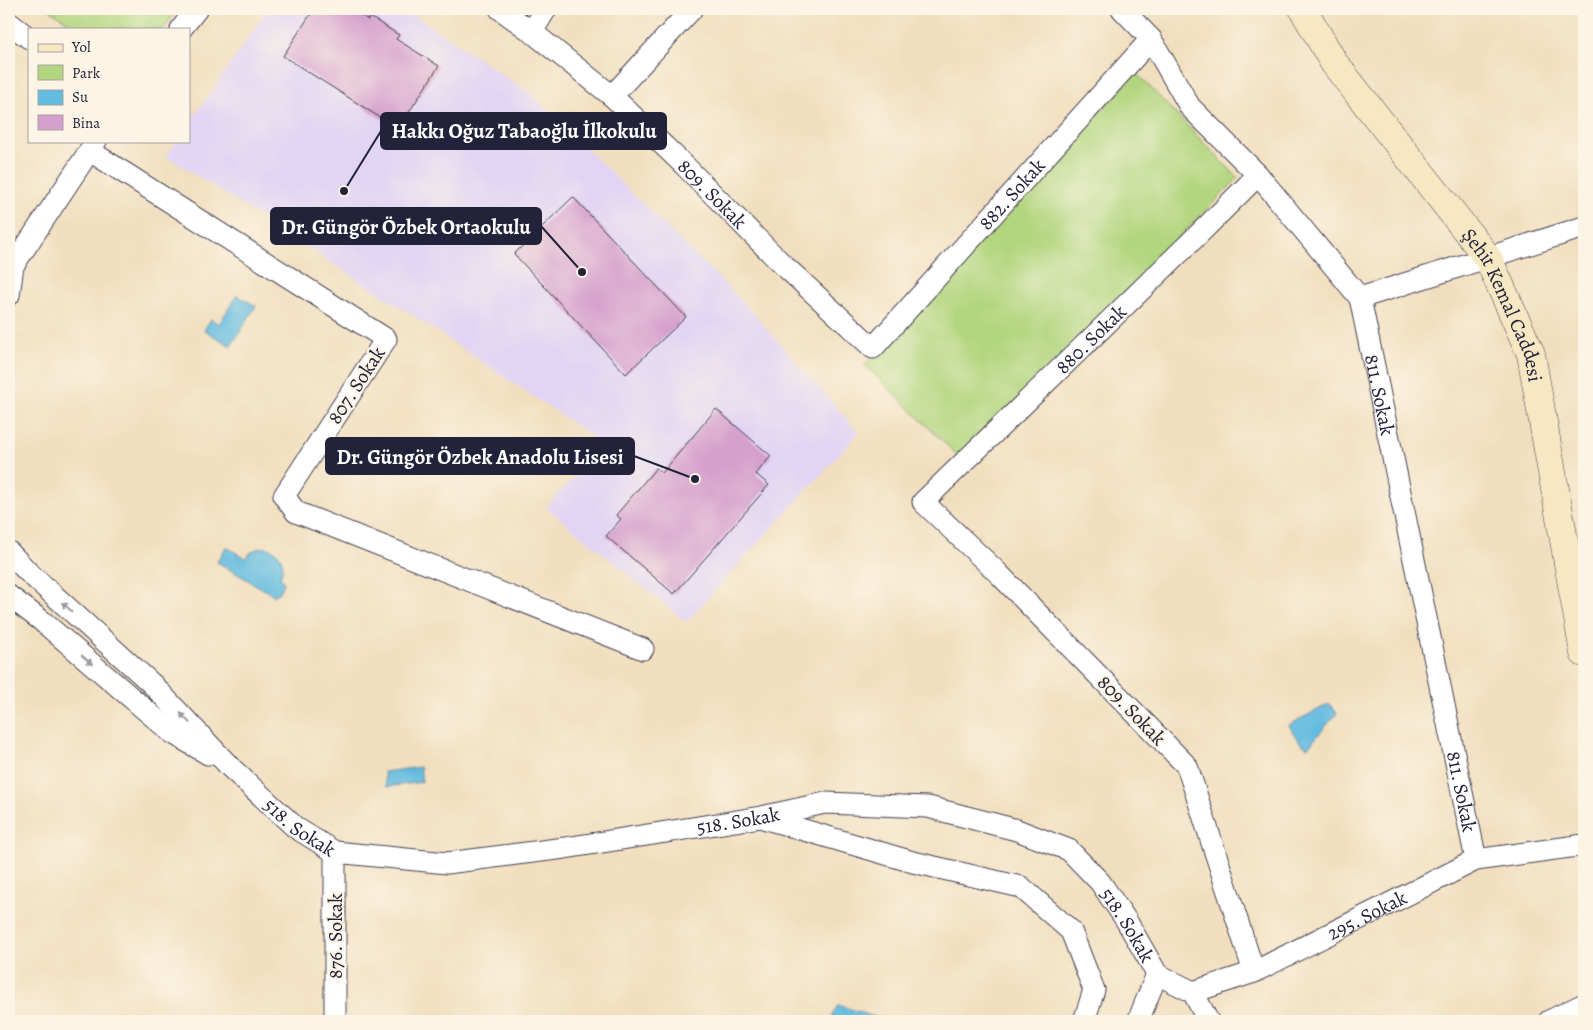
<svg xmlns="http://www.w3.org/2000/svg" width="1593" height="1030" font-family="Alegreya,serif">
  <style>
    .built { fill: #e1d4f4 }
    .green { fill: #b2d67f; stroke: #6a7c5d }
    .water { fill: #63bce0; stroke: #426f8e }
    .building { fill: #d5a0ce }
    .lines { fill: none; stroke-linecap: round; stroke-linejoin: round }
    .minor-casing { stroke: #413e4f; stroke-width: 23 }
    .secondary-casing { stroke: #413e4f; stroke-width: 29 }
    .minor { stroke: #fff; stroke-width: 21 }
    .secondary { stroke: #f7e8c3; stroke-width: 28 }
    .oneway { fill: #9c9ca7 }
    .labels { text-anchor: middle; stroke-width: 4.5; stroke-linejoin: round; paint-order: stroke }
    .street-label { font-size: 20px; fill: #22223b; stroke: #fcf5e5 }
    .leader { fill: none; stroke: #22223b; stroke-width: 2 }
    .callout-dot { fill: #22223b; stroke: #fcf5e5; stroke-width: 2 }
    .callout { fill: #22223b; stroke: #22223b; stroke-width: 2 }
    .callout-label { font-size: 21px; text-anchor: middle; font-weight: bold; fill: #fff }
  </style>
  <rect width="100%" height="100%" fill="#fcf5e5"/>
  <filter id="ink" filterUnits="userSpaceOnUse"><feTurbulence type="fractalNoise" baseFrequency=".02" numOctaves="2"/><feDisplacementMap in="SourceGraphic" scale="10" xChannelSelector="R" yChannelSelector="G"/><feConvolveMatrix kernelMatrix="1 2 1 2 8 2 1 2 1" color-interpolation-filters="sRGB"/></filter>
  <filter id="wash" filterUnits="userSpaceOnUse"><feTurbulence type="fractalNoise" baseFrequency=".0096" numOctaves="4" result="noise"/><feDisplacementMap in="SourceGraphic" scale="20" xChannelSelector="R" yChannelSelector="G"/><feGaussianBlur stdDeviation="1.12" result="paint"/><feColorMatrix in="noise" values="0 0 0 0 0 0 0 0 0 0 0 0 0 0 0 0 0 1.4 0 .05"/><feComposite in="paint" operator="in"/></filter>
  <g filter="url(#wash)">
    <rect width="100%" height="100%" fill="#f1debe"/>
    <path class="built" d="M 268,9 L 405,9 L 531,94 L 742,301 L 859,433 L 686,622 L 546,507 L 605,445 L 420,320 L 166,156 L 177,141 L 189,141 L 189,124 Z"/>
    <path class="green" d="M 49,9 L 177,9 L 164,29 L 78,29 Z
      M 1136,73 L 1238,178 L 960,458 L 865,365 Z"/>
    <path class="water" d="M 237,295 L 256,306 L 231,346 L 204,330 L 211,319 L 219,324 Z
      M 226,547 L 246,558 C 261,536 292,552 280,577 L 284,583 L 279,593 L 277,593 L 275,596 L 217,562 Z
      M 1329,704 L 1337,713 L 1308,747 C 1298,743 1294,734 1289,725 Z
      M 420,767 L 422,782 L 386,787 L 384,772 Z
      M 838,1005 L 887,1021 L 834,1021 L 832,1016 Z"/>
    <g id="blocks">
      <path class="building" d="M 314,9 L 350,9 L 368,20 L 370,17 L 399,35 L 396,39 L 439,66 L 398,129 L 283,56 Z
        M 573,197 L 686,317 L 626,374 L 514,254 Z
        M 716,409 L 771,456 L 756,474 L 769,485 L 674,594 L 606,536 L 621,519 L 616,515 L 656,468 L 662,473 Z"/>
    </g>
  </g>
  <g filter="url(#ink)">
    <use href="#blocks" fill-opacity="0" stroke="#413e4f" stroke-width="1"/>
    <g class="lines">
      <g class="minor-casing">
        <g id="minor">
          <path id="s1" d="M 500,9 L 532,32 L 612,96 L 685,166 L 779,261 L 873,348 L 1151,39"/>
          <path id="s2" d="M 1122,9 L 1151,39 L 1190,107 L 1258,175 L 1360,298 L 1476,860"/>
          <path d="M 9,23 L 29,38"/>
          <path d="M 181,29 L 197,9"/>
          <path d="M 532,32 L 546,9"/>
          <path d="M 612,96 L 692,9"/>
          <path d="M 90,151 L 386,339 L 284,496 L 296,512 L 643,649"/>
          <path d="M 9,272 L 96,141"/>
          <path d="M 9,295 L 13,266"/>
          <path d="M 1360,298 L 1584,227"/>
          <path id="s3" d="M 9,552 L 27,571 L 152,684 L 230,767 L 296,828 L 335,852 L 447,863 L 565,848 L 761,817 L 825,803 L 928,807 L 1017,830 L 1069,850 L 1100,882 L 1126,920 L 1157,974"/>
          <path d="M 9,596 L 42,621 L 171,732 L 208,754"/>
          <path d="M 763,818 L 913,862 L 1021,887 L 1071,931 L 1094,990 L 1084,1021"/>
          <path id="s4" d="M 1254,972 L 1187,766 L 998,573 L 923,502 L 1206,227 L 1258,175"/>
          <path id="s5" d="M 1157,974 L 1193,992 L 1254,972 L 1476,860 L 1584,845"/>
          <path d="M 1193,992 L 1208,1021"/>
          <path d="M 335,1021 L 335,852"/>
          <path d="M 1138,1021 L 1157,974"/>
          <path d="M 1549,1021 L 1584,1004"/>
        </g>
      </g>
      <g class="secondary-casing">
        <g id="secondary">
          <path id="s6" d="M 1303,9 L 1334,63 L 1488,258 L 1531,354 L 1584,653"/>
        </g>
      </g>
      <use href="#minor" class="minor"/>
      <use href="#secondary" class="secondary"/>
    </g>
    <defs><path id="oneway-solid" d="M-6-.8H1V-3.2L6.5 0L1 3.2V.8H-6Z" transform="scale(1.25)"/></defs>
    <g class="oneway">
      <use href="#oneway-solid" transform="translate(67 607) rotate(-138)"/>
      <use href="#oneway-solid" transform="translate(87 660) rotate(41)"/>
      <use href="#oneway-solid" transform="translate(185 718) rotate(-133)"/>
    </g>
  </g>
  <g class="labels">
    <g class="street-label">
      <text dy="7" stroke="none"><textPath href="#s1" startOffset="712">882. Sokak</textPath></text>
      <text dy="7" stroke="none"><textPath href="#s1" startOffset="282">809. Sokak</textPath></text>
      <text dy="7" stroke="none"><textPath href="#s6" startOffset="360">Şehit Kemal Caddesi</textPath></text>
      <text dy="7" stroke="none"><textPath href="#s4" startOffset="824">880. Sokak</textPath></text>
      <text transform="translate(356 385) rotate(-57)" y="7">807. Sokak</text>
      <text dy="7" stroke="none"><textPath href="#s2" startOffset="475">811. Sokak</textPath></text>
      <text transform="translate(1132 710) rotate(46)" y="7">809. Sokak</text>
      <text dy="7" stroke="none"><textPath href="#s2" startOffset="880">811. Sokak</textPath></text>
      <text dy="7" stroke="none"><textPath href="#s3" startOffset="851">518. Sokak</textPath></text>
      <text dy="7" stroke="none"><textPath href="#s3" startOffset="401">518. Sokak</textPath></text>
      <text dy="7" stroke="none"><textPath href="#s5" startOffset="231">295. Sokak</textPath></text>
      <text dy="7" stroke="none"><textPath href="#s3" startOffset="1286">518. Sokak</textPath></text>
      <text transform="translate(335 936) rotate(-90)" y="7">876. Sokak</text>
    </g>
  </g>
  <path class="leader" d="M344 191L381 131M582 272L541 226M695 479L634 456"/>
  <g class="callout-dot">
    <circle cx="344" cy="191" r="5"/>
    <circle cx="582" cy="272" r="5"/>
    <circle cx="695" cy="479" r="5"/>
  </g>
  <g class="callout">
    <rect x="381" y="113" width="285" height="36" rx="5"/>
    <rect x="271" y="208" width="270" height="36" rx="5"/>
    <rect x="326" y="438" width="308" height="36" rx="5"/>
  </g>
  <g class="callout-label">
    <text x="524" y="138">Hakkı Oğuz Tabaoğlu İlkokulu</text>
    <text x="406" y="234">Dr. Güngör Özbek Ortaokulu</text>
    <text x="480" y="464">Dr. Güngör Özbek Anadolu Lisesi</text>
  </g>
  <rect width="1593" height="1030" fill="none" stroke="#fcf5e5" stroke-width="30"/>
  <rect x="28" y="28" width="162" height="115" fill="#fcf5e5" stroke="#a5a1a1"/>
  <rect x="38" y="44" width="25" height="8" fill="#f7e8c3" stroke="#a5a1a1"/>
  <text x="72" y="52" font-size="15" fill="#22223b">Yol</text>
  <rect x="38" y="65" width="25" height="15" fill="#b2d67f" stroke="#a5a1a1"/>
  <text x="72" y="78" font-size="15" fill="#22223b">Park</text>
  <rect x="38" y="90" width="25" height="15" fill="#63bce0" stroke="#a5a1a1"/>
  <text x="72" y="102" font-size="15" fill="#22223b">Su</text>
  <rect x="38" y="115" width="25" height="15" fill="#d5a0ce" stroke="#a5a1a1"/>
  <text x="72" y="128" font-size="15" fill="#22223b">Bina</text>
</svg>
